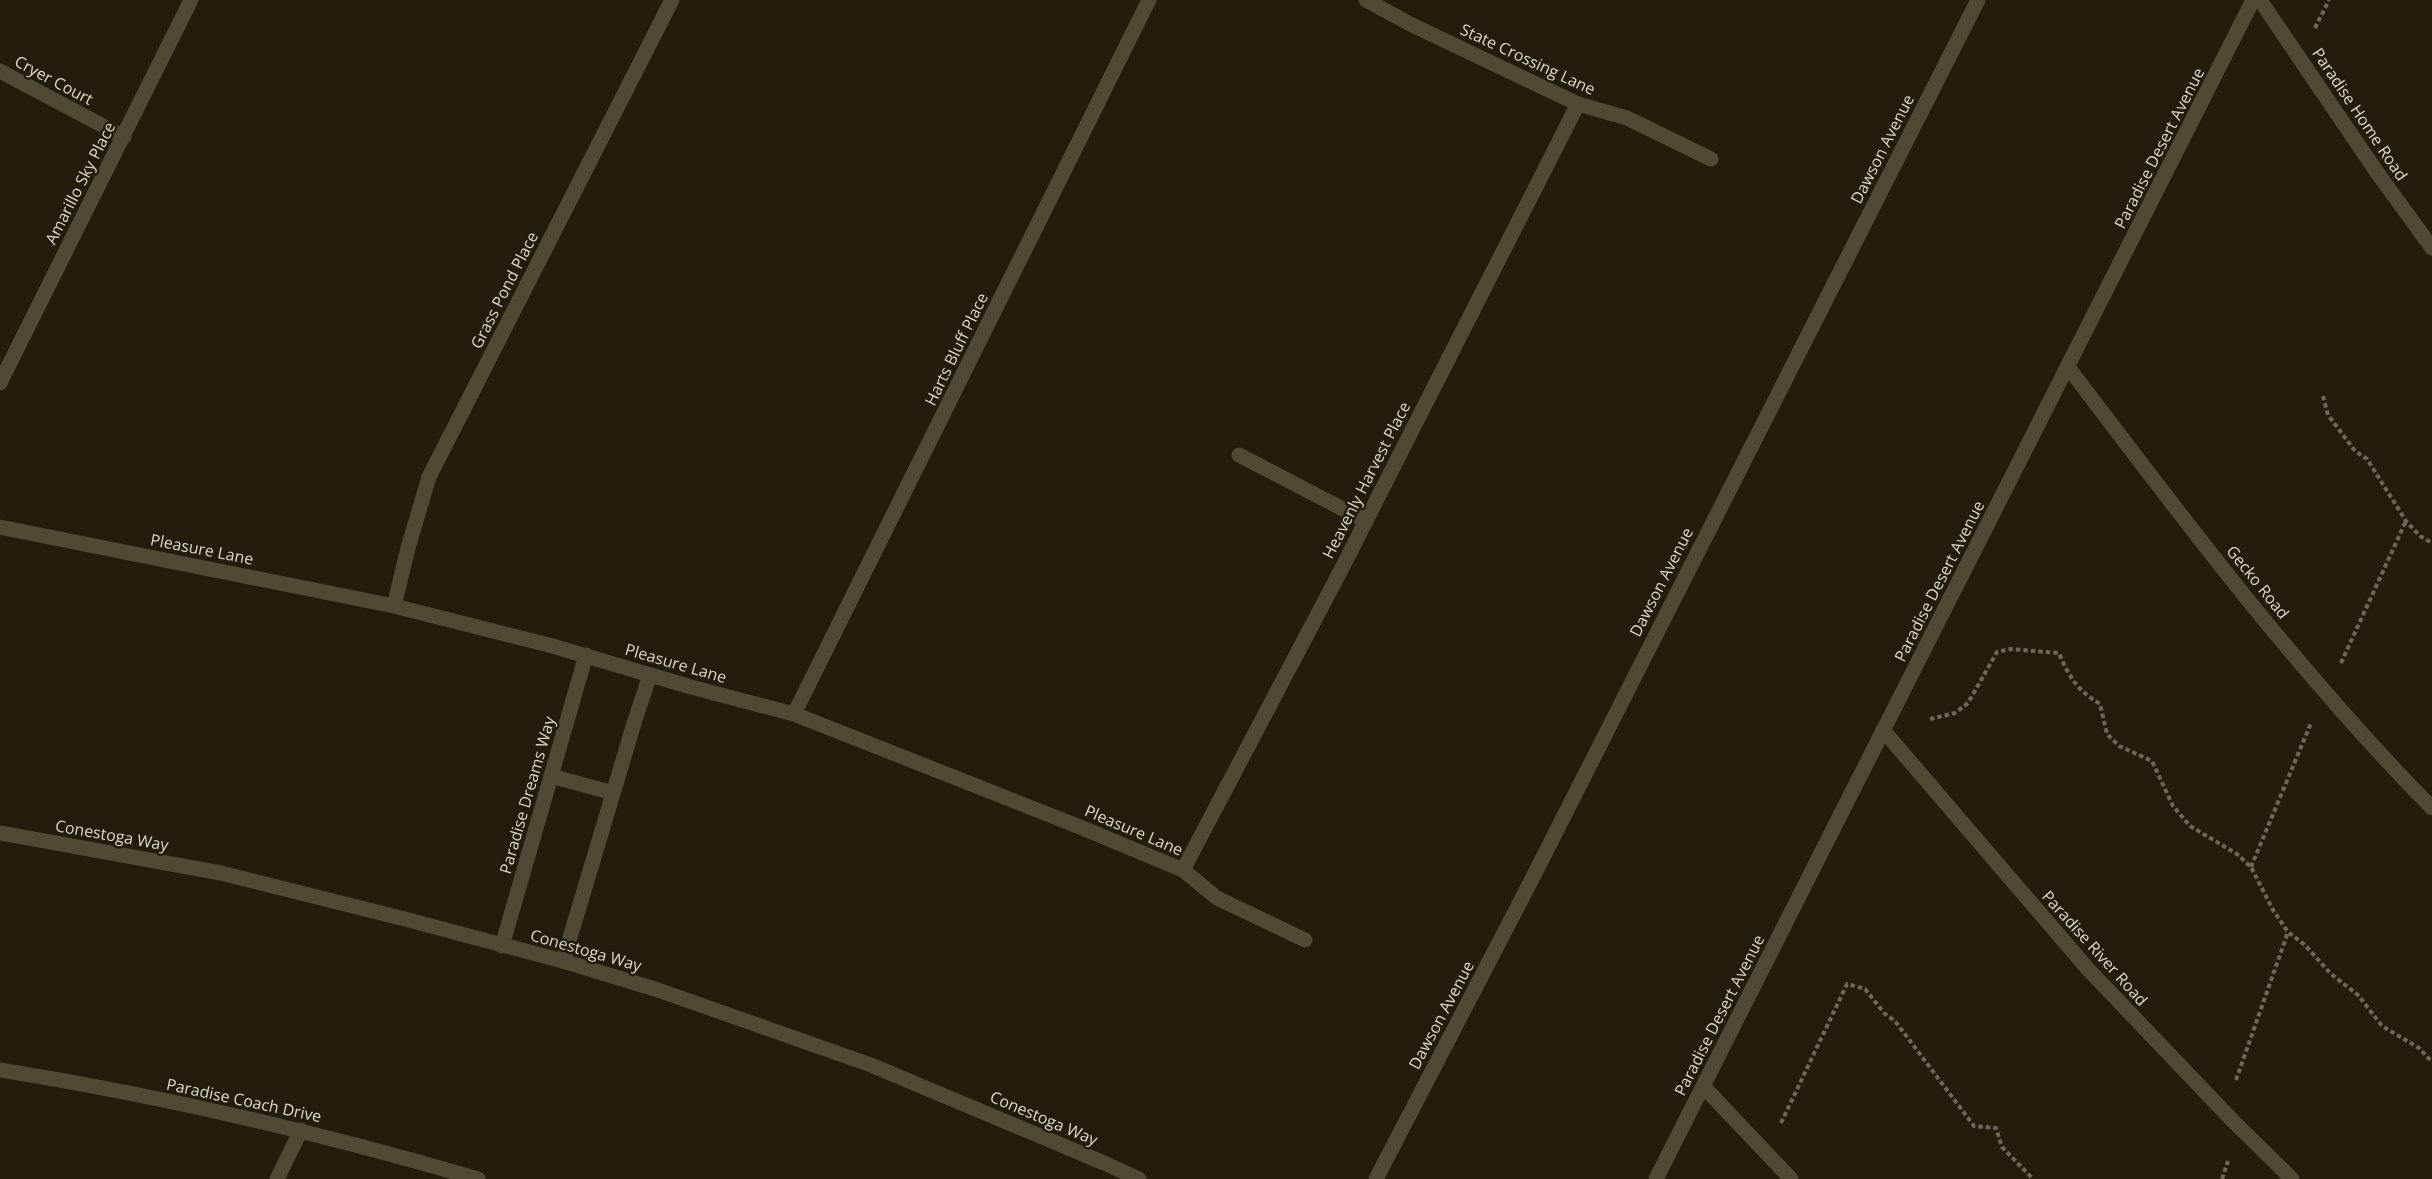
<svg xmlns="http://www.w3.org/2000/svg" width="2432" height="1179" font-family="'Open Sans',sans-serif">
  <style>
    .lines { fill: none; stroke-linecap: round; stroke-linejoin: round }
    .path { stroke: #6d695a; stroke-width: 4; stroke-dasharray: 4.5 3; stroke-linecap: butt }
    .service { stroke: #4f4936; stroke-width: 15 }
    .minor { stroke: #4f4936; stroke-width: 15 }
    .tertiary { stroke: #4f4936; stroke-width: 15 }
    .labels { text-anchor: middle; stroke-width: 5; stroke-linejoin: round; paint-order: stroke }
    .street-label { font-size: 16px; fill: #dbd8cd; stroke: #231e0c }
  </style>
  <rect width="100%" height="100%" fill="#231e0c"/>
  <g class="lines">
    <path class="path" d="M 2315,28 L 2329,0
      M 2323,396 L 2328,415 L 2355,451 L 2367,459 L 2406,521 L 2420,536 L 2432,543
      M 2341,663 L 2406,521
      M 1930,719 L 1955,713 L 1968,703 L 1997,652 L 2010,649 L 2059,653 C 2069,677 2077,690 2100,704 L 2107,734 L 2119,746 L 2152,761 L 2173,806 L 2190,826 L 2237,854 L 2251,867 L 2273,910 L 2288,932 L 2305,945 L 2331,974 L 2358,995 L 2382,1026 L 2419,1048 L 2432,1062
      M 2251,867 L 2311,723
      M 2236,1080 L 2288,932
      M 1781,1123 L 1847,984 L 1865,989 L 1884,1013 L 1895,1021 L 1974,1126 L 1996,1128 L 2002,1147 L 2033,1179
      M 2222,1179 L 2228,1161"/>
    <path class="service" d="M 1239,455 L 1366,521
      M 551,776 L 613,793"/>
    <path class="minor" d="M 1366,0 L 1410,24 L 1578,104 L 1627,118 L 1711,159
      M 2260,0 L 2376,171 L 2432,248
      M 0,71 L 124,137
      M 2068,367 C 2183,519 2298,672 2432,808
      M 0,383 L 191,0
      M 0,527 L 394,606 L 549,645 L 691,687 L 794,714 L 1080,827 L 1183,870 L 1217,898 L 1305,940
      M 394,606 L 408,548 L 429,477 L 672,0
      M 794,714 L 1149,0
      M 1883,730 L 2087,968 L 2232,1120 L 2292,1179
      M 1183,870 L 1341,570 L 1578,104
      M 502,946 L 586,655
      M 563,961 L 635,720 L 650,675
      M 0,1070 C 162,1096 321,1133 478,1179
      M 1703,1086 L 1791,1179
      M 277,1179 L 301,1130
      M 1656,1179 L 2253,0"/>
    <path class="tertiary" d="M 0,833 L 221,873 L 405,919 L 563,961 L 658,990 L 871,1065 L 1104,1163 L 1139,1179
      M 1376,1179 L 1531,881 L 1978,0"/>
  </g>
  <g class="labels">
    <g class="street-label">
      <text transform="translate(1528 59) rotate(25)" y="6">State Crossing Lane</text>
      <text transform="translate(54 80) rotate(28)" y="6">Cryer Court</text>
      <text transform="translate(2360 114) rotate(56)" y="6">Paradise Home Road</text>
      <text transform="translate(2159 148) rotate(-63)" y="6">Paradise Desert Avenue</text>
      <text transform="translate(1882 149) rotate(-63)" y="6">Dawson Avenue</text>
      <text transform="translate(80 183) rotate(-63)" y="6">Amarillo Sky Place</text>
      <text transform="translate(504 290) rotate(-63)" y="6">Grass Pond Place</text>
      <text transform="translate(956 349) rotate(-64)" y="6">Harts Bluff Place</text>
      <text transform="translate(1366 480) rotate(-63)" y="6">Heavenly Harvest Place</text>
      <text transform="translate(202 549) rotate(11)" y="6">Pleasure Lane</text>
      <text transform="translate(1939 581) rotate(-63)" y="6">Paradise Desert Avenue</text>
      <text transform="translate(1661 582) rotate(-63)" y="6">Dawson Avenue</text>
      <text transform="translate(2258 582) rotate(51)" y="6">Gecko Road</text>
      <text transform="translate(676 663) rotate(16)" y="6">Pleasure Lane</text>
      <text transform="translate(527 795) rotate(-74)" y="6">Paradise Dreams Way</text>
      <text transform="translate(1134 830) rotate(23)" y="6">Pleasure Lane</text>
      <text transform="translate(112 835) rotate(10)" y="6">Conestoga Way</text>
      <text transform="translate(2095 948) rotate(48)" y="6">Paradise River Road</text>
      <text transform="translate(586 950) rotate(16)" y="6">Conestoga Way</text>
      <text transform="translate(1441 1015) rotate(-62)" y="6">Dawson Avenue</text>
      <text transform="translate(1719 1015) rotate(-63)" y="6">Paradise Desert Avenue</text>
      <text transform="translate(244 1100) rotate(12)" y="6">Paradise Coach Drive</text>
      <text transform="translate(1044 1118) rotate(23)" y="6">Conestoga Way</text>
    </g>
  </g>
</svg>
